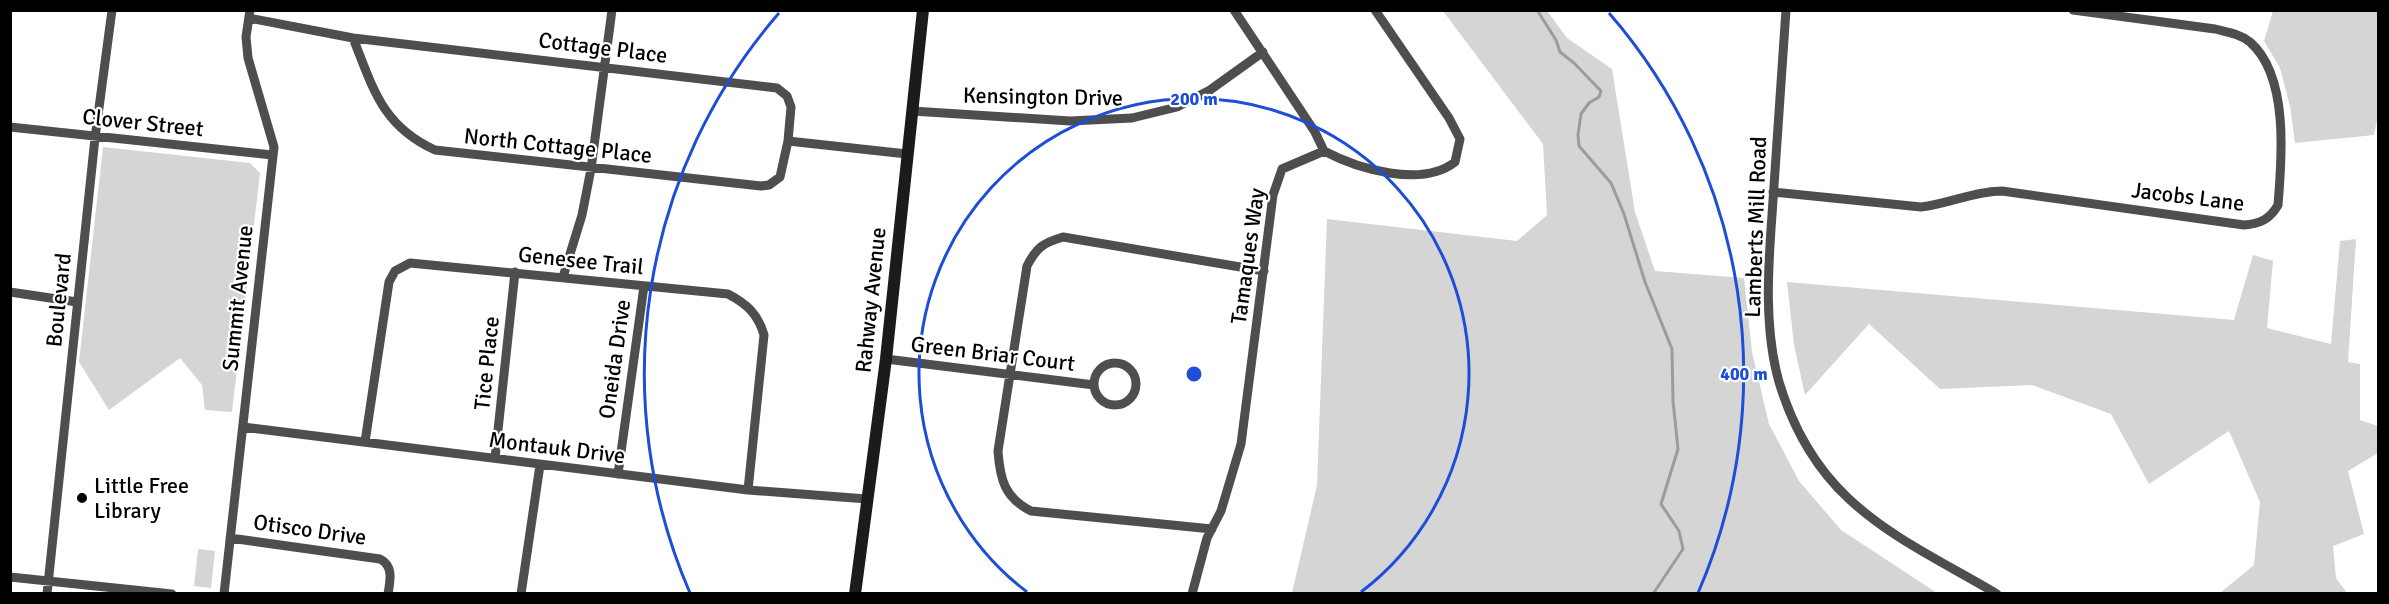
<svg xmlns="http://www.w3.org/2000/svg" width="2389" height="604" font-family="Signika,sans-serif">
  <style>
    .green { fill: #d5d5d5 }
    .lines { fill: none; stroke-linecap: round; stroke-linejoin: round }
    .stream { stroke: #9c9c9c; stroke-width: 3 }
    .street { stroke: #4e4e4e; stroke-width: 9 }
    .secondary { stroke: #1b1b1b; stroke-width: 12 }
    .ring { fill: none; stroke: #1d4ed8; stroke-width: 3 }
    .poi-dot { fill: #000; stroke: #fff; stroke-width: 2 }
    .labels { text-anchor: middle; stroke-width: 4.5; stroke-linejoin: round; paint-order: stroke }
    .street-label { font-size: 22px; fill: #000; stroke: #fff }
    .poi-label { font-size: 22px; fill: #000; stroke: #fff; text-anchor: start }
    .centre { fill: #1d4ed8; stroke: #fff; stroke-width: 3 }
    .ring-label { font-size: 18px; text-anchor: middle; font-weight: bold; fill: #1d4ed8; stroke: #fff; stroke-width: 4.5; stroke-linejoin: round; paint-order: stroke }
  </style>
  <rect width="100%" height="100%" fill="#fff"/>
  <path class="green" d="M 1443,11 L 1547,11 L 1567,38 L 1612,69 L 1635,212 L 1655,271 L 1744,278 L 1752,352 L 1769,424 L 1799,481 L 1841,530 L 1937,593 L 1292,593 L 1317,485 L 1327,219 L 1517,241 L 1547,215 L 1543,144 Z
    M 2273,11 L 2377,11 L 2378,115 L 2374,135 L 2295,143 L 2290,106 L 2280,68 L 2264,41 Z
    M 103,147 L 250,163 L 260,173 L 232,412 L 205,410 L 202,385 L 180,358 L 109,410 L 79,362 Z
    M 2356,239 L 2348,362 L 2360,364 L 2360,420 L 2378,426 L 2378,453 L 2348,471 L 2364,534 L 2333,546 L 2336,578 L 2347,593 L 2220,593 L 2254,565 L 2260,502 L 2229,431 L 2149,484 L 2111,414 L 2032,385 L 1940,389 L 1869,324 L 1805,395 L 1794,345 L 1787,282 L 2234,320 L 2253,255 L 2273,261 L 2267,328 L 2331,344 L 2340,241 Z
    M 198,549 L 215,551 L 211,588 L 194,586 Z"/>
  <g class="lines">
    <path class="stream" d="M 1537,10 L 1556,40 L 1560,52 L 1574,63 L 1601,91 L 1599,97 L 1589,103 L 1581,114 L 1578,135 L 1579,146 L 1611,183 L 1624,214 L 1645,282 L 1672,349 L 1673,401 L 1678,449 L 1661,504 L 1679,531 L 1683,549 L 1653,594"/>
    <path class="street" d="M 1234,10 L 1315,132 L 1324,151
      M 1786,10 C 1781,79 1776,147 1772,215 C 1768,269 1764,329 1779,382 C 1792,425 1815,467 1848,498 C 1890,538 1947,564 1997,594
      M 249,18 L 353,38 L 777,88 L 787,96 L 791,107 L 788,141 L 780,177 L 769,185 L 761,186 L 435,150 C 382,126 373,88 353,38
      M 912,111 L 1070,121 L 1132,118 L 1177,107 L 1210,90 L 1263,52
      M 10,127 L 272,155
      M 788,141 L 907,154
      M 1773,192 L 1921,207 C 1949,204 1974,191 2002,191 L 2244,225 C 2260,224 2270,219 2278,205 C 2282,158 2289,76 2250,42 C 2240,34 2227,32 2215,29 L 2073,10
      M 563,277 L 582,215 L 591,169 L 612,10
      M 10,292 L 77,302
      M 886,359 L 1094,385
      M1094 384a21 21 0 1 1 42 0a21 21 0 1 1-42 0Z
      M 243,427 L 748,490 L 867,499
      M 365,442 L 389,282 L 395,271 L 410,263 L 728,294 C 747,304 758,314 764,335 L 748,490
      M 495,458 L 515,272
      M 618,474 L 644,286
      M 1212,529 L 1031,511 C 1005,498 1000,480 998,451 L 1027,266 C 1037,247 1043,243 1063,237 L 1264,271
      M 230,538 L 380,559 C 394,566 390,581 388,594
      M 10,577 L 172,594
      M 47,594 L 95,138 L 112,10
      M 224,594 L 274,147 L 248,58 L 246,37 L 250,10
      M 521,594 L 540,465
      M 1192,594 L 1207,538 L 1221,511 L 1241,444 L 1273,195 L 1282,169 L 1324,151 C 1358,169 1422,188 1455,162 L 1460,139 L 1449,118 L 1375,10"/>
    <path class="secondary" d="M 855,594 L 886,359 L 923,10"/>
  </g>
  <g class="ring">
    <path d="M1027 592A275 275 0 1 1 1361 592"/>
    <path d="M690 593A550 550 0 0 1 779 13M1609 13A550 550 0 0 1 1698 593"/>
  </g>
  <circle class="poi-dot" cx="82" cy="498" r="6"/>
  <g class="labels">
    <g class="street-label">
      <text transform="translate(603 47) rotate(7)" y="8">Cottage Place</text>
      <text transform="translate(1043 96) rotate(1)" y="8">Kensington Drive</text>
      <text transform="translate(143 122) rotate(6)" y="8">Clover Street</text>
      <text transform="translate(558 145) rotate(6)" y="8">North Cottage Place</text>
      <text transform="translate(2188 196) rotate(7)" y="8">Jacobs Lane</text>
      <text transform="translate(1755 227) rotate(-88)" y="8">Lamberts Mill Road</text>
      <text transform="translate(1247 256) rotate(-82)" y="8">Tamaques Way</text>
      <text transform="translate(581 260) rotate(6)" y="8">Genesee Trail</text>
      <text transform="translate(237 298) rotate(-84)" y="8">Summit Avenue</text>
      <text transform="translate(58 300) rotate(-84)" y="8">Boulevard</text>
      <text transform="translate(870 300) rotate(-84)" y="8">Rahway Avenue</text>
      <text transform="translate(993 353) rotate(7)" y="8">Green Briar Court</text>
      <text transform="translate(614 359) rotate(-82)" y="8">Oneida Drive</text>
      <text transform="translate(486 363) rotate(-84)" y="8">Tice Place</text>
      <text transform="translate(557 447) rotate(7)" y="8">Montauk Drive</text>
      <text transform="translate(310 529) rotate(8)" y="8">Otisco Drive</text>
    </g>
    <g class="poi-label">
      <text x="94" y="493">Little Free<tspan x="94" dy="25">Library</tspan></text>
    </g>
  </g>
  <circle cx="1194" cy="374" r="9" class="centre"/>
  <g class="ring-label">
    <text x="1194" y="105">200 m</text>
    <text x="1744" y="380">400 m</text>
  </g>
  <rect width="2389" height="604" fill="none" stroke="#000000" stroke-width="24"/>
</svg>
